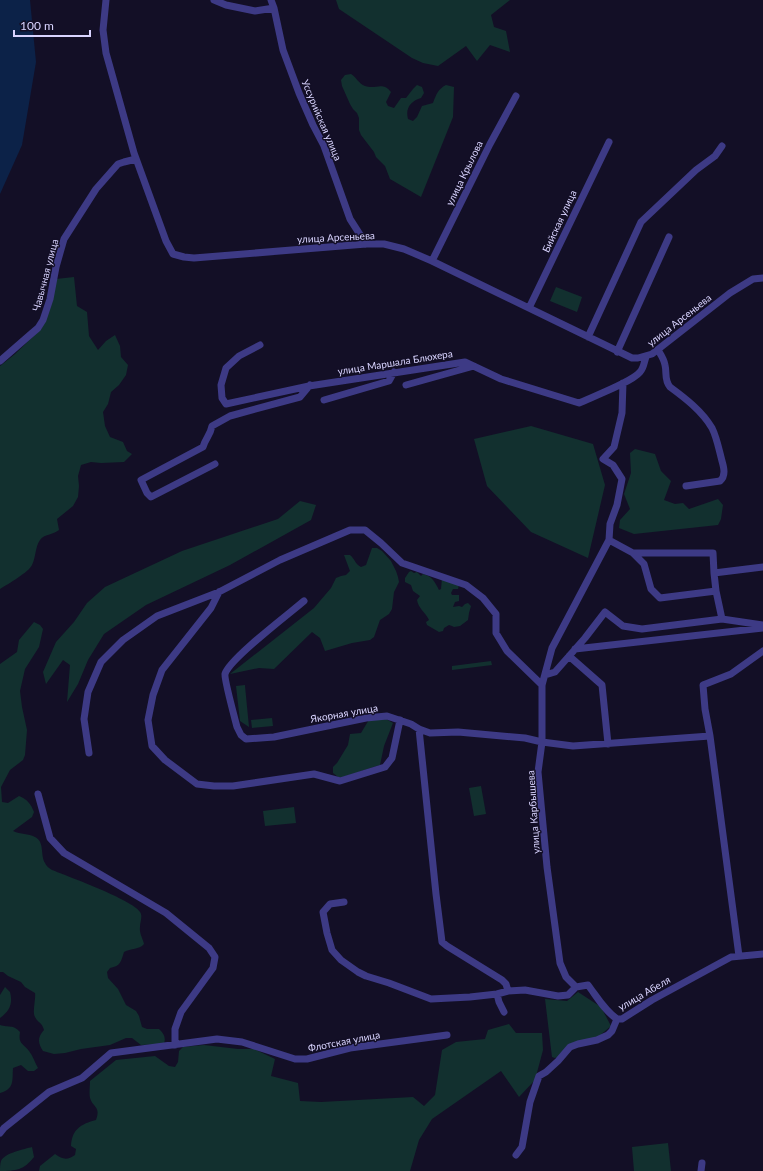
<svg xmlns="http://www.w3.org/2000/svg" width="763" height="1171" font-family="Lato,sans-serif">
  <style>
    .green { fill: #12302f }
    .water { fill: #0c2248 }
    .lines { fill: none; stroke-linecap: round; stroke-linejoin: round }
    .minor { stroke: #3d3a85; stroke-width: 7 }
    .labels { text-anchor: middle; stroke-width: 3; stroke-linejoin: round; paint-order: stroke }
    .street-label { font-size: 10px; fill: #d9d4ff; stroke: #130f26 }
  </style>
  <rect width="100%" height="100%" fill="#130f26"/>
  <path class="green" d="M 336,0 L 510,0 L 491,15 L 494,27 L 506,31 L 510,52 L 490,45 L 477,61 L 466,46 L 438,66 L 423,63 L 412,58 L 339,9 Z
    M 351,74 C 356,77 359,84 365,86 C 376,90 382,81 391,92 L 386,102 L 388,106 L 394,108 L 401,98 L 406,98 L 413,89 L 417,85 L 422,87 L 424,93 L 421,98 C 411,101 405,108 408,119 L 413,121 L 417,117 L 422,106 L 433,103 C 436,95 438,89 446,85 L 454,87 L 453,117 L 421,197 L 390,179 L 385,166 L 376,157 L 374,152 L 361,135 L 359,130 L 359,118 L 357,113 L 353,109 L 350,104 L 342,86 L 341,80 L 345,75 Z
    M 74,277 L 77,306 L 87,312 L 89,336 L 98,350 L 106,341 L 115,335 L 120,346 L 121,357 L 128,365 L 126,375 L 119,385 L 111,392 L 108,404 L 103,412 L 105,426 L 110,437 L 123,442 L 127,451 L 132,454 L 124,462 L 101,463 L 91,462 L 81,465 L 78,476 L 79,486 L 78,497 L 73,506 L 57,519 L 59,530 C 53,535 44,534 40,540 C 35,547 36,557 32,565 C 29,572 8,584 0,589 L 0,366 L 15,354 L 42,328 L 56,279 Z
    M 556,287 L 582,297 L 577,312 L 550,301 Z
    M 531,426 L 593,444 L 605,485 L 588,558 L 531,532 L 487,486 L 474,439 Z
    M 635,449 L 655,454 L 661,471 L 671,481 L 664,500 L 675,504 L 683,503 L 689,509 L 718,499 L 723,505 L 721,519 L 718,525 L 634,534 L 619,528 L 620,520 L 630,509 L 624,494 L 631,473 L 630,453 Z
    M 300,501 L 316,505 L 311,520 L 230,565 L 146,605 L 104,634 L 88,660 L 78,684 L 67,702 L 70,665 L 63,660 L 46,684 L 43,672 L 56,642 L 74,622 L 87,603 L 105,587 L 182,551 L 278,519 Z
    M 372,548 L 377,548 L 382,551 L 391,561 L 396,571 L 398,577 L 399,582 L 394,592 L 392,609 L 389,614 L 380,620 L 374,637 L 370,640 L 352,643 L 325,651 L 320,638 L 312,632 L 274,669 L 259,668 L 230,674 L 314,608 L 331,588 L 336,578 L 341,576 L 346,575 L 350,571 L 344,555 L 350,555 C 355,559 355,564 361,567 L 366,565 Z
    M 411,571 L 414,573 L 417,572 L 421,576 L 423,574 C 432,576 435,582 439,590 L 441,589 L 442,578 L 459,585 L 458,589 L 453,589 L 451,593 L 452,595 L 459,595 L 459,601 L 455,602 L 453,607 L 459,606 L 462,607 L 465,604 L 468,603 L 471,606 L 469,613 L 468,620 L 460,626 L 454,627 L 452,626 L 449,625 L 444,628 L 443,631 L 439,632 L 427,625 L 426,622 L 429,620 C 426,613 418,608 417,600 L 420,596 L 413,591 L 411,585 L 405,582 L 405,578 L 409,572 Z
    M 34,622 L 40,625 L 43,629 L 39,647 L 25,669 L 20,691 L 22,707 L 27,730 L 25,755 L 23,760 L 10,770 L 1,787 L 2,802 L 8,803 L 19,796 C 27,799 31,804 34,812 L 32,817 L 13,831 C 21,835 28,833 35,837 C 45,842 40,855 45,863 C 46,866 49,868 52,870 C 67,876 133,900 140,912 C 143,916 140,922 140,927 C 139,933 143,939 144,944 C 139,950 131,948 124,952 C 121,961 121,966 110,968 L 107,972 L 108,978 L 118,989 L 126,1005 L 136,1011 L 139,1016 L 142,1027 L 147,1029 L 159,1029 C 164,1034 166,1037 164,1044 L 141,1045 L 132,1038 L 126,1038 L 110,1045 L 81,1049 L 65,1053 L 54,1054 L 43,1051 C 38,1043 37,1038 44,1030 C 42,1022 38,1023 35,1017 C 32,1012 36,1000 35,993 L 25,987 L 21,982 L 8,976 L 3,972 L 0,972 L 0,664 L 17,652 L 19,640 Z
    M 491,661 L 492,665 L 452,670 L 452,666 Z
    M 245,685 L 245,686 L 249,727 L 240,721 L 236,686 Z
    M 272,718 L 273,726 L 252,728 L 251,720 Z
    M 370,719 L 386,719 L 393,723 L 384,746 L 380,765 L 343,777 L 338,777 L 333,773 L 333,767 L 337,763 L 348,745 L 350,734 L 361,733 L 367,723 Z
    M 481,786 L 486,814 L 474,816 L 469,788 Z
    M 294,807 L 296,823 L 265,826 L 263,811 Z
    M 5,987 L 10,992 C 13,1003 10,1011 0,1018 L 0,995 Z
    M 578,992 L 601,1007 L 611,1026 L 598,1037 L 555,1058 L 552,1057 L 545,999 L 567,1001 Z
    M 509,1024 L 516,1033 L 542,1033 L 543,1050 L 535,1080 L 519,1097 L 501,1071 L 432,1119 L 419,1140 L 410,1171 L 39,1171 L 40,1166 L 55,1154 C 63,1160 68,1160 75,1155 L 76,1149 L 71,1146 C 72,1129 81,1124 96,1120 C 101,1106 93,1108 90,1098 C 89,1093 90,1086 90,1081 L 116,1060 L 155,1056 L 169,1066 L 175,1067 L 178,1062 L 179,1051 L 183,1047 L 204,1045 L 238,1049 L 254,1049 L 275,1059 L 271,1076 L 298,1083 L 300,1101 L 321,1102 L 413,1097 L 424,1106 L 435,1095 L 442,1050 L 456,1042 L 485,1039 L 488,1030 Z
    M 0,1025 C 9,1028 13,1024 20,1032 C 18,1044 23,1043 29,1051 C 33,1056 35,1063 38,1068 L 34,1071 L 28,1071 L 21,1065 L 13,1068 C 12,1080 15,1089 0,1093 Z
    M 668,1143 L 671,1171 L 634,1171 L 632,1147 Z
    M 32,1147 L 34,1157 C 24,1170 16,1171 0,1171 C 0,1168 0,1164 1,1161 C 4,1153 25,1149 32,1147 Z"/>
  <path class="water" d="M 0,0 L 30,0 L 36,62 L 22,145 L 0,194 Z"/>
  <g class="lines">
    <path class="minor" d="M 106,0 L 103,30 L 106,53 L 134,153 L 166,241 L 173,254 L 184,257 L 194,258 L 366,244 L 384,244 L 404,249 L 432,261 L 632,358 L 638,358 L 652,354 L 730,293 L 753,279 L 763,278
      M 214,0 L 226,5 L 255,11 L 274,8
      M 271,0 L 274,8 L 283,50 L 299,93 L 313,125 L 324,146 L 350,219 L 366,244
      M 432,261 L 490,144 L 516,96
      M 529,308 L 609,142
      M 588,337 L 641,222 L 696,170 L 715,156 L 722,146
      M 260,345 L 239,356 L 226,368 L 221,385 L 222,398 L 226,404 L 309,386 L 465,362 L 501,379 L 579,403 C 592,397 632,382 640,372 C 644,368 644,362 646,357
      M 658,350 C 661,355 664,359 665,365 C 667,373 664,380 670,387 C 685,398 702,411 712,428 C 717,438 719,450 722,461 C 724,468 726,476 720,481 L 686,486
      M 617,352 L 669,237
      M 0,361 L 31,334 L 38,328 L 43,320 L 50,299 L 56,267 L 64,239 L 96,189 L 118,164 L 124,162 L 136,159
      M 406,385 L 474,366
      M 324,400 L 389,381 L 394,372
      M 215,464 L 151,497 L 147,493 L 141,480 L 203,447 C 206,437 210,436 212,426 L 230,416 L 300,397 L 310,385
      M 609,540 L 633,553 L 713,553 L 714,573 L 763,567
      M 633,553 L 644,564 L 651,589 L 660,598 L 716,591 L 722,619 L 763,625
      M 714,573 L 716,591
      M 219,592 L 211,608 L 162,670 L 153,695 L 148,720 L 152,746 L 165,760 L 197,784 L 214,786 L 233,786 L 314,774 L 340,781 L 385,767 L 392,758 L 400,720
      M 304,601 C 290,613 229,659 225,674 C 224,679 235,719 237,727 L 241,735 L 246,739 L 274,737 L 366,718 L 387,716 L 411,724 L 419,729 L 430,733 L 458,732 L 525,738 L 542,742 L 573,746 L 710,736
      M 575,649 L 763,628
      M 569,656 L 602,685 L 608,744
      M 545,675 L 555,672 L 585,638 L 605,612 L 623,626 L 642,629 L 722,619
      M 419,729 L 436,894 L 442,942 L 447,946 L 502,980 L 506,984 L 508,991
      M 89,753 L 84,719 L 88,692 L 101,662 L 123,640 L 157,616 L 219,592 L 280,560 L 350,530 L 365,530 L 381,543 L 402,563 L 466,585 L 483,598 L 496,614 L 496,633 L 507,651 L 542,685
      M 38,794 L 50,838 L 64,853 L 166,913 L 209,948 L 215,957 L 213,968 L 181,1012 L 175,1029 L 175,1045
      M 344,902 L 330,904 L 323,912 L 327,933 L 332,950 L 341,960 L 358,972 L 366,976 L 389,983 L 431,999 L 470,997 L 497,994 L 508,991 L 525,990 L 558,996 L 568,995 L 576,987
      M 739,956 L 710,736 L 705,709 L 703,685 L 731,674 L 763,651
      M 576,987 L 566,977 L 560,963 L 547,867 L 538,772 L 542,742 L 542,685 L 552,648 L 609,540 L 610,524 L 617,505 L 622,479 L 613,465 L 603,459 L 614,447 L 622,413 L 623,383
      M 576,987 L 588,985 C 597,997 605,1011 617,1019
      M 497,994 L 499,1002 L 504,1012
      M 617,1019 L 622,1019 L 652,1000 L 731,957 L 763,954
      M 0,1133 L 4,1128 L 49,1092 L 82,1078 L 111,1053 L 217,1039 L 242,1042 L 295,1059 L 307,1059 L 350,1048 L 447,1035
      M 516,1155 L 522,1147 L 530,1102 L 539,1076 L 546,1072 L 558,1061 L 570,1047 L 578,1044 L 597,1040 L 608,1035 L 612,1031 L 617,1019
      M 701,1171 L 702,1163"/>
  </g>
  <g class="labels">
    <g class="street-label">
      <text transform="translate(322 120) rotate(67)" y="4">Уссурийская улица</text>
      <text transform="translate(464 173) rotate(-64)" y="4">улица Крылова</text>
      <text transform="translate(559 221) rotate(-65)" y="4">Бийская улица</text>
      <text transform="translate(336 237) rotate(-3)" y="4">улица Арсеньева</text>
      <text transform="translate(45 275) rotate(-75)" y="4">Чавычная улица</text>
      <text transform="translate(679 320) rotate(-38)" y="4">улица Арсеньева</text>
      <text transform="translate(395 362) rotate(-9)" y="4">улица Маршала Блюхера</text>
      <text transform="translate(344 713) rotate(-10)" y="4">Якорная улица</text>
      <text transform="translate(533 812) rotate(-94)" y="4">улица Карбышева</text>
      <text transform="translate(644 993) rotate(-30)" y="4">улица Абеля</text>
      <text transform="translate(344 1041) rotate(-11)" y="4">Флотская улица</text>
    </g>
  </g>
  <path d="M14 30v6h76v-6" fill="none" stroke="#d9d4ff" stroke-width="2"/>
  <text x="20" y="30" font-size="12" fill="#d9d4ff" stroke="#130f26" stroke-width="3" paint-order="stroke">100 m</text>
</svg>
